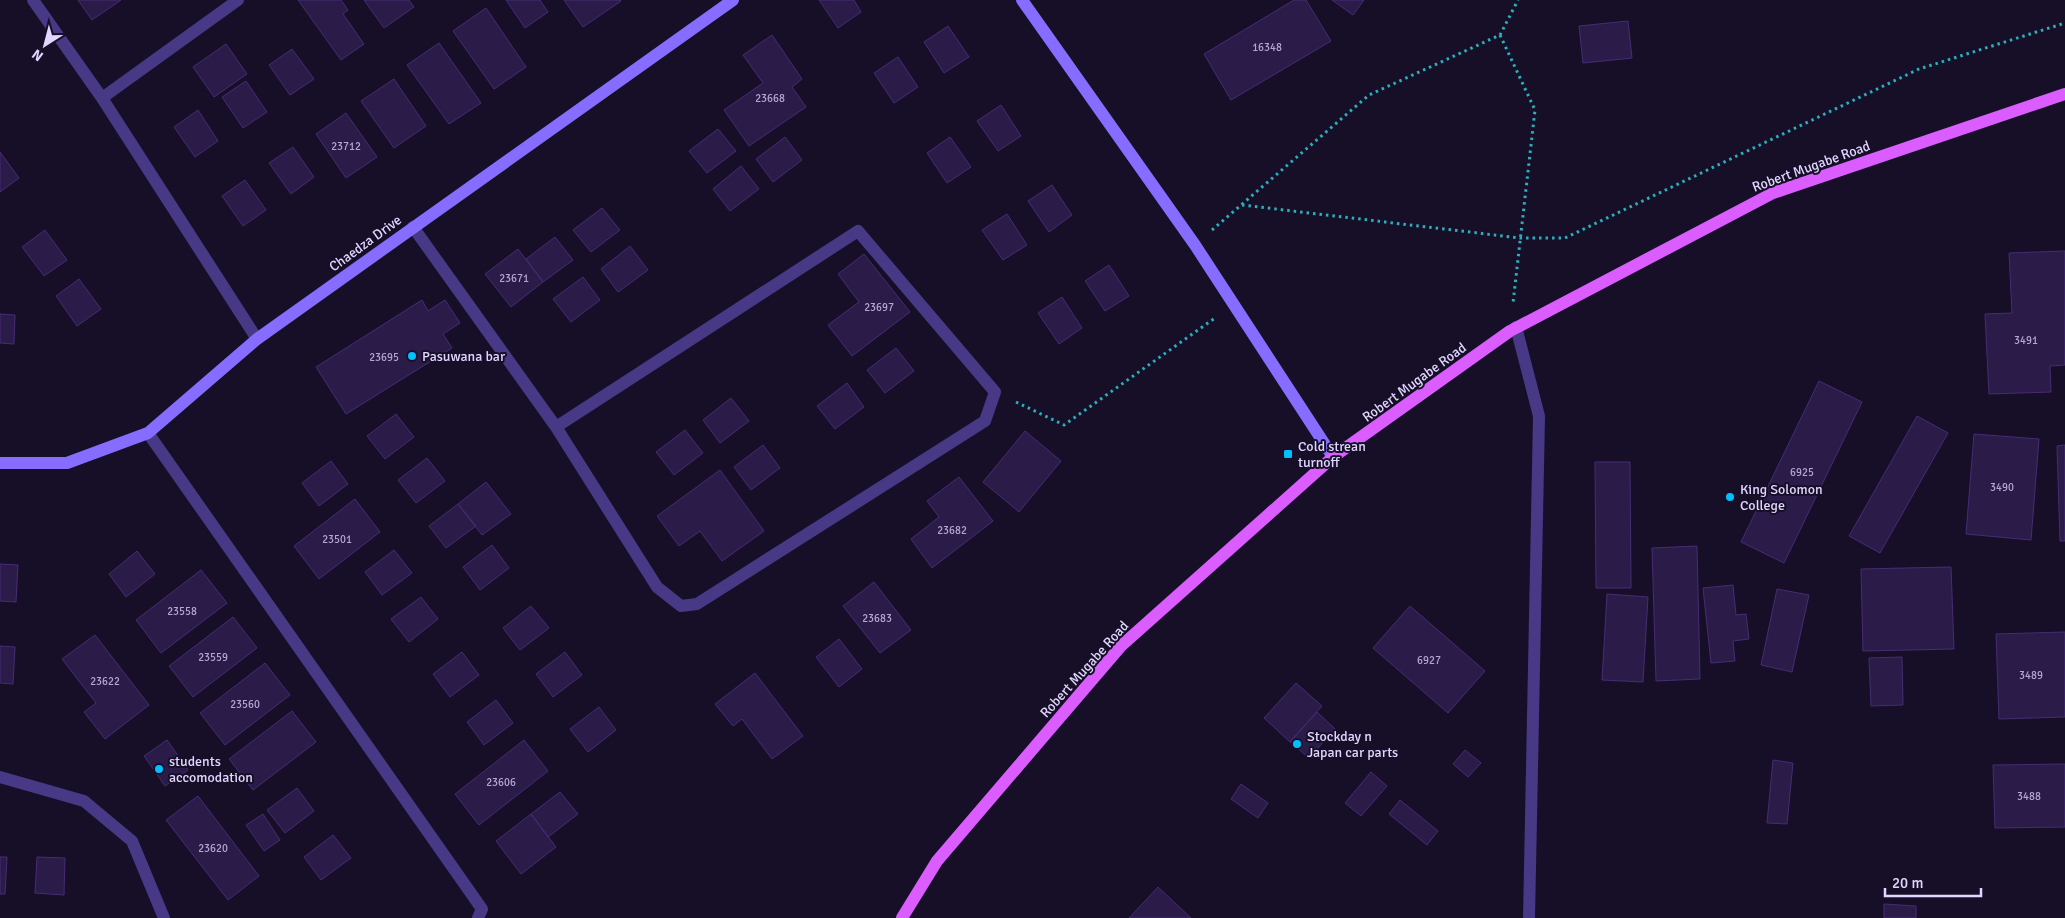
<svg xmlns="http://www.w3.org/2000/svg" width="2065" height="918" font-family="Signika,sans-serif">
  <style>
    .building { fill: #2b1b49; stroke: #462c75 }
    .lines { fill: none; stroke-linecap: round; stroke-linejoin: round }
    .path { stroke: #2dafbb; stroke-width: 3; stroke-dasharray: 2.5 4; stroke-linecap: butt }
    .lane { stroke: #483987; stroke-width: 12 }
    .street { stroke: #483987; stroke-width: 12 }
    .secondary { stroke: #866dff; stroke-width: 12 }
    .primary { stroke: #db5dff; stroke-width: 12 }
    .poi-dot { fill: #02c0ff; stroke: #170f28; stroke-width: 2 }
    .labels { text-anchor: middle; stroke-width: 4; stroke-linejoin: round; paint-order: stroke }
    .number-label { font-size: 11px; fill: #b4a7d2 }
    .street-label { font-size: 14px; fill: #e1d6ff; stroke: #170f28 }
    .poi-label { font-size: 14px; fill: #e1d6ff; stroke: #170f28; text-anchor: start }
  </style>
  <rect width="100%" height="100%" fill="#170f28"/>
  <path class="building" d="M 78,0 L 121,0 L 92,20 Z
    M 298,0 L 341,0 L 348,10 L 343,14 L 364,44 L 341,60 Z
    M 364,0 L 409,0 L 414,7 L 384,28 Z
    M 506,0 L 540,0 L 548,12 L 525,28 Z
    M 564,0 L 620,0 L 621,1 L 583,27 Z
    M 819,0 L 854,0 L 861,12 L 838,28 Z
    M 1294,0 L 1306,0 L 1331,41 L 1231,100 L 1204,54 Z
    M 1332,0 L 1364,0 L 1353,15 Z
    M 486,8 L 526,67 L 494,89 L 453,31 Z
    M 1628,21 L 1632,58 L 1583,63 L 1579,26 Z
    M 948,26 L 969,57 L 944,73 L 924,42 Z
    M 772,35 L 802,79 L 792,87 L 806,107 L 749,146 L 724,110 L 763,83 L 743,55 Z
    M 439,43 L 481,103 L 449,124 L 407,65 Z
    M 226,44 L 247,74 L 214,97 L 193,67 Z
    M 292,49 L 314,79 L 290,95 L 269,65 Z
    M 898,57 L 918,87 L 894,103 L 874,73 Z
    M 394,79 L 426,126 L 394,148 L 361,101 Z
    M 246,81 L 267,112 L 243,128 L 222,97 Z
    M 1001,105 L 1021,136 L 998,151 L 977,121 Z
    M 198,110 L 218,141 L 195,157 L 174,127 Z
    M 346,113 L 377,157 L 346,178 L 316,134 Z
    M 718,129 L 736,151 L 707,173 L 689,151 Z
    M 785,137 L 802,160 L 773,182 L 756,159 Z
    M 950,137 L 971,167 L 947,183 L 927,153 Z
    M 293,147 L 314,177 L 291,194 L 269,163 Z
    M 0,152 L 19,178 L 0,192 Z
    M 741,166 L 759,189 L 730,211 L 713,189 Z
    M 245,180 L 266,210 L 243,226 L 222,196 Z
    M 1052,185 L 1072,215 L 1049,232 L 1028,201 Z
    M 602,208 L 620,230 L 591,252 L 573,230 Z
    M 1007,214 L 1027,245 L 1003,260 L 982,230 Z
    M 45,230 L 67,260 L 44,276 L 22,247 Z
    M 555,237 L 573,260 L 543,282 L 526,259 Z
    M 630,246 L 648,270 L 618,292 L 601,269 Z
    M 518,249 L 543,282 L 511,307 L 485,274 Z
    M 2065,251 L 2065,365 L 2050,366 L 2051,392 L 1989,394 L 1985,314 L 2012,313 L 2009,253 Z
    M 864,254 L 910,312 L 852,356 L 828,325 L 859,302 L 838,274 Z
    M 1109,265 L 1129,296 L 1105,311 L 1085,281 Z
    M 583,277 L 600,300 L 571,322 L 553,299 Z
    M 79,279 L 101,309 L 77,326 L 56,296 Z
    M 1062,297 L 1082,328 L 1059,344 L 1038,313 Z
    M 422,300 L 428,311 L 445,300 L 460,323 L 443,334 L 452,348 L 346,414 L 316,367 Z
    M 0,314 L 15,315 L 14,344 L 0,343 Z
    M 896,348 L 914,371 L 885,393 L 867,370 Z
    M 1819,381 L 1862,402 L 1784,563 L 1741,542 Z
    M 847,383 L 864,407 L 835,429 L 817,406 Z
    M 731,398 L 749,421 L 720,443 L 703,420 Z
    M 396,414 L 414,437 L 385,459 L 367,436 Z
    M 1917,416 L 1948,433 L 1880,553 L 1849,536 Z
    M 685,430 L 703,453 L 674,475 L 656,452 Z
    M 1025,431 L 1061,461 L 1019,512 L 983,482 Z
    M 1974,434 L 2039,439 L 2031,540 L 1966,534 Z
    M 763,445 L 780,468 L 751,490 L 734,467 Z
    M 2065,445 L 2065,541 L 2060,541 L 2057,446 Z
    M 427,458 L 445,481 L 416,503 L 398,480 Z
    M 331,461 L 348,484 L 319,506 L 302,483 Z
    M 1595,462 L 1630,462 L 1631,588 L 1596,588 Z
    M 720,470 L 764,531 L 722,561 L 700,531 L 679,546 L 657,516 Z
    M 959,477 L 993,521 L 932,568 L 911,539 L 939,517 L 927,501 Z
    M 486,482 L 511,514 L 482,535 L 458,504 Z
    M 355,499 L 380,532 L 319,579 L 294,546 Z
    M 458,504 L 476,526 L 446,548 L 429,526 Z
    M 492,545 L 509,568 L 480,590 L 463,567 Z
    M 1697,546 L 1700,679 L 1656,681 L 1652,548 Z
    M 394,550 L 412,573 L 382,595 L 365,572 Z
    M 137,551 L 155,574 L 126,597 L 109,574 Z
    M 0,564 L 18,565 L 16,602 L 0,601 Z
    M 1951,567 L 1954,649 L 1863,651 L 1861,569 Z
    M 201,570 L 227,603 L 161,653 L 136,620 Z
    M 874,582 L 911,630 L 880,653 L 843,606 Z
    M 1733,585 L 1736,615 L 1746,614 L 1749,639 L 1733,641 L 1735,661 L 1711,663 L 1703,588 Z
    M 1777,589 L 1809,595 L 1792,672 L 1761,665 Z
    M 1607,594 L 1648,597 L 1643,682 L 1602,680 Z
    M 421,597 L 438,619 L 409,642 L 391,619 Z
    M 531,606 L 549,628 L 520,650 L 503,628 Z
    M 1410,606 L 1485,671 L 1448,713 L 1373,648 Z
    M 233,617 L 257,648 L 193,697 L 169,666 Z
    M 2065,632 L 2065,717 L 1999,719 L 1996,634 Z
    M 95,635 L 149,705 L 105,739 L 84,712 L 96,703 L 62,659 Z
    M 839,639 L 862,669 L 839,687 L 816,657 Z
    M 0,646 L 15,647 L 13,684 L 0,683 Z
    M 462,652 L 479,675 L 450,697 L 433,674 Z
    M 565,652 L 582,675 L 553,697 L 536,674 Z
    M 1902,657 L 1903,705 L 1871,706 L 1869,658 Z
    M 265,663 L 290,695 L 225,745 L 200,713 Z
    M 755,673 L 803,736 L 772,759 L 742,719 L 733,726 L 715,704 Z
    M 1296,683 L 1322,706 L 1290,742 L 1264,718 Z
    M 496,700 L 513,723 L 484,745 L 467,722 Z
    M 599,707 L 616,730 L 588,752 L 570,729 Z
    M 292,711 L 316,742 L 253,790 L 229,759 Z
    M 1317,712 L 1335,729 L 1309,758 L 1290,742 Z
    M 167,740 L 188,770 L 165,786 L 144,756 Z
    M 524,740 L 548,771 L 479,825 L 455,794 Z
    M 1465,750 L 1481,763 L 1468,777 L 1453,764 Z
    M 1773,760 L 1793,763 L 1787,824 L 1767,823 Z
    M 2065,764 L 2065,827 L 1995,828 L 1993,765 Z
    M 1371,772 L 1387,786 L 1361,816 L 1345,803 Z
    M 1241,784 L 1268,803 L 1258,818 L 1231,799 Z
    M 297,788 L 314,811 L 285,833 L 267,810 Z
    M 560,792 L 578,814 L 548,837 L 531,814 Z
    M 198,796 L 259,876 L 228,900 L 166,820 Z
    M 1400,800 L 1438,831 L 1427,845 L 1389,814 Z
    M 263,814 L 280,840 L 264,851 L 246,825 Z
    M 531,814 L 556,847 L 521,874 L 496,841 Z
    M 333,835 L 351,858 L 321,880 L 304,857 Z
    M 0,857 L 7,857 L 5,894 L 0,894 Z
    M 37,857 L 65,858 L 64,895 L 35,893 Z
    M 1158,887 L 1191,918 L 1129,918 Z
    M 1884,904 L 1916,906 L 1916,918 L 1884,918 Z"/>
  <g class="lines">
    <path class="path" d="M 1500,35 L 1535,110 L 1513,303
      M 1242,205 L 1520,238 L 1565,238 L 1919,69 L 2065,23
      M 1212,230 L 1369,95 L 1500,35 L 1518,0
      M 1016,402 L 1064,425 L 1215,318"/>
    <path class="lane" d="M 1516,327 L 1539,416 L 1529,918"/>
    <path class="street" d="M 33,0 L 102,98 L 257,339
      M 102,98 L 238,0
      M 413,227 L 556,427 L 657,587 L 681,606 L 697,604 L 985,421 L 995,392 L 858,231 L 556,427
      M 148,433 L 482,909 L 478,918
      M 0,777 L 84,801 L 132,841 L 164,918"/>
    <path class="secondary" d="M 1022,0 L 1195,245 L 1333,457
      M 0,463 L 67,463 L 148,433 L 257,339 L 733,0"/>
    <path class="primary" d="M 902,918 L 937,861 L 1121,646 L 1333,457 L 1510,331 L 1773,193 L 2065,94"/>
  </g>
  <g class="poi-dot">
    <circle cx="412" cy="356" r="5"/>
    <rect x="1283" y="449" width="10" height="10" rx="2.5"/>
    <circle cx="1730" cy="497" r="5"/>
    <circle cx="1297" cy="744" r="5"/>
    <circle cx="159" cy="769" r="5"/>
  </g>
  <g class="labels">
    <g class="number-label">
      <text x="1267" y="51">16348</text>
      <text x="770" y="102">23668</text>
      <text x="346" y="150">23712</text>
      <text x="514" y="282">23671</text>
      <text x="879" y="311">23697</text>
      <text x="2026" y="344">3491</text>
      <text x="384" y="361">23695</text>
      <text x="1802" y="476">6925</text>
      <text x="2002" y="491">3490</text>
      <text x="952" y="534">23682</text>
      <text x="337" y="543">23501</text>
      <text x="182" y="615">23558</text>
      <text x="877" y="622">23683</text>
      <text x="213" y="661">23559</text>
      <text x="1429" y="664">6927</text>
      <text x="2031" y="679">3489</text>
      <text x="105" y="685">23622</text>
      <text x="245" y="708">23560</text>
      <text x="501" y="786">23606</text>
      <text x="2029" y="800">3488</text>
      <text x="213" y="852">23620</text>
    </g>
    <g class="street-label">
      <text transform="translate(1811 166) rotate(-20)" y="5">Robert Mugabe Road</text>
      <text transform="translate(365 243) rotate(-36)" y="5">Chaedza Drive</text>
      <text transform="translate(1414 382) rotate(-36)" y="5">Robert Mugabe Road</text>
      <text transform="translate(1084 669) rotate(-48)" y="5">Robert Mugabe Road</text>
    </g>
    <g class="poi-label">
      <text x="422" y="361">Pasuwana bar</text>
      <text x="1298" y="451">Cold strean<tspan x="1298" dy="16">turnoff</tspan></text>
      <text x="1740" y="494">King Solomon<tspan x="1740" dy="16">College</tspan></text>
      <text x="1307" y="741">Stockday n<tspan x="1307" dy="16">Japan car parts</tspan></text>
      <text x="169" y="766">students<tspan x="169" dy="16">accomodation</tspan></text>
    </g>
  </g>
  <g transform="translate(45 45) rotate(216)" stroke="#170f28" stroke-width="4" paint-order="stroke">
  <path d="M0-4L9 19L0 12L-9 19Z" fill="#e1d6ff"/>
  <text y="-8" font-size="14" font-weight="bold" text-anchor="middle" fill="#e1d6ff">N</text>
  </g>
  <path d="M1885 888v8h96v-8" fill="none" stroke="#e1d6ff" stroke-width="2.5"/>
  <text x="1892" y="888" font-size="15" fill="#e1d6ff" stroke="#170f28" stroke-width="4" paint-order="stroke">20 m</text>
</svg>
